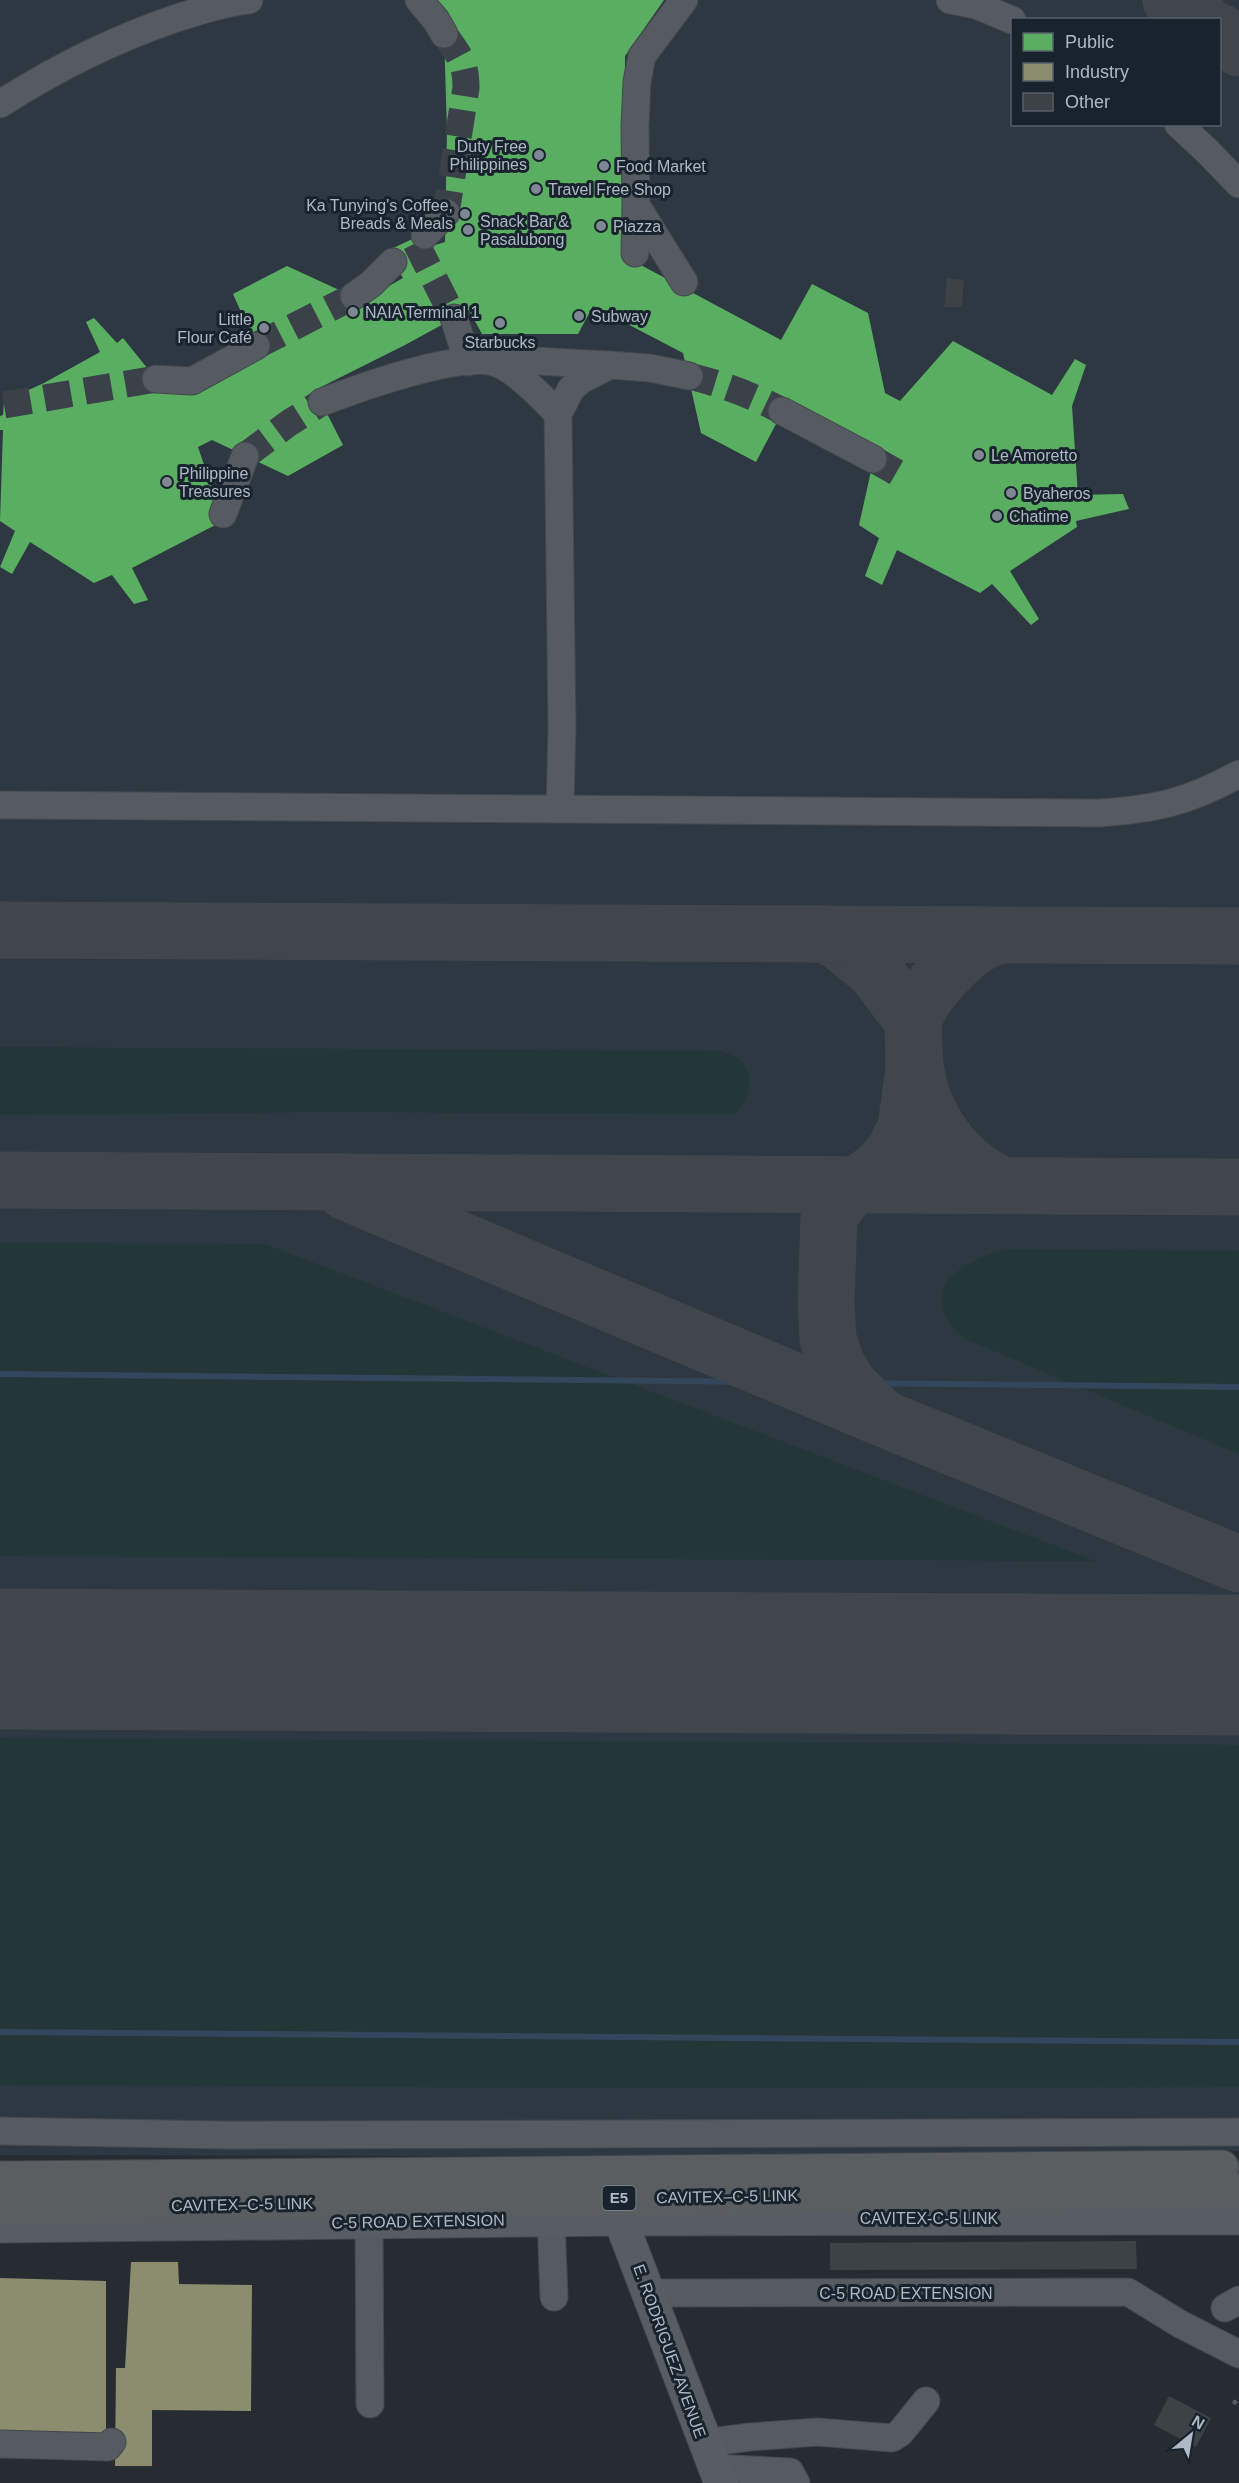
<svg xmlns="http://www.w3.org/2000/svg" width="1239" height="2483" font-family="Helvetica,sans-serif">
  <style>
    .airport { fill: #2d3842; fill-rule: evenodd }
    .green { fill: #233738 }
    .public { fill: #5aae61 }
    .industry { fill: #8c8c6e }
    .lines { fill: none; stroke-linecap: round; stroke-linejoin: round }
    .stream { stroke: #32475c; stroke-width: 6 }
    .taxiway { stroke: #40464b; stroke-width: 57 }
    .runway { stroke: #40464b; stroke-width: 141 }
    .building { fill: #3d4247 }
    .minor-tunnel { stroke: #3a4148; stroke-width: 27; stroke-dasharray: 27 14; stroke-linecap: butt }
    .minor-casing { stroke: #44484d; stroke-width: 29 }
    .major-casing { stroke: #43494f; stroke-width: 35 }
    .highway-casing { stroke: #42484e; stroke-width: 35 }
    .path { stroke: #585f64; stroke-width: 4; stroke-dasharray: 4.5 4.5; stroke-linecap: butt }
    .minor { stroke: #565a61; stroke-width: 27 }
    .major { stroke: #585d63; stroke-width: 33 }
    .highway { stroke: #5b5e61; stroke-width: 33 }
    .poi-dot { fill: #7e8892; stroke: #19232d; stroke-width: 2 }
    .labels { text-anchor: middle; stroke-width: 6; stroke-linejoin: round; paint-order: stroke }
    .shield { fill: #19232d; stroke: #818c97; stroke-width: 1.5 }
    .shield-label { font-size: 15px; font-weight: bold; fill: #aeb9c5 }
    .poi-label { font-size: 16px; fill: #aeb9c5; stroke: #19232d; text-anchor: start }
    .street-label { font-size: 16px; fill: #aeb9c5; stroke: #19232d }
  </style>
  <rect width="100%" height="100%" fill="#262c32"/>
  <path class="airport" d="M 0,0 L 1239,0 L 1239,2151 L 535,2156 L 0,2155 ZM 1012,20 L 1220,20 L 1220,124 L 1012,124 Z"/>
  <path class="green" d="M 0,1047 L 719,1051 C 755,1058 757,1089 735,1114 L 327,1112 L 0,1115 Z
    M 0,1243 L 265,1244 L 1095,1561 L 0,1556 Z
    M 1006,1249 L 1239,1251 L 1239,1454 L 963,1338 C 913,1290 959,1263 1006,1249 Z
    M 0,1738 L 1239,1745 L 1239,2087 L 625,2088 L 0,2085 Z"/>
  <path class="public" d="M 432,0 L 664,0 L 625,56 L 624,256 L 781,340 L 812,284 L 868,313 L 885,393 L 900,401 L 953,341 L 1052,395 L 1075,359 L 1086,365 L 1072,406 L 1078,495 L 1123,494 L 1129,509 L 1076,521 L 1077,527 L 1010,571 L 1039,619 L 1031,625 L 992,584 L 980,593 L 897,550 L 882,585 L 865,576 L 879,538 L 859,525 L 875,453 L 786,405 L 756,462 L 701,433 L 683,353 L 593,306 L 578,334 L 482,334 L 469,310 L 405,345 L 315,390 L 343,445 L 288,476 L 212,440 L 198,447 L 223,521 L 132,568 L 148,600 L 134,604 L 112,575 L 94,583 L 30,542 L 12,574 L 0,567 L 15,531 L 0,521 L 3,430 L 0,430 L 0,416 L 3,415 L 4,401 L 44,383 L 100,352 L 86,322 L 94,318 L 117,343 L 123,338 L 156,379 L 259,352 L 233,294 L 287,266 L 363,301 L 403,278 L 387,251 L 425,233 L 432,246 L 445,242 L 447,131 L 444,34 Z"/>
  <path class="industry" d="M 131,2262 L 178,2262 L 179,2284 L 252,2285 L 251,2411 L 152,2410 L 152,2466 L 115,2466 L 116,2368 L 125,2368 Z
    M 0,2278 L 106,2281 L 106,2435 L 0,2434 Z"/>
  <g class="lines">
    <path class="stream" d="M 0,1374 L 1239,1387
      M 0,2032 L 1239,2042"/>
    <path class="taxiway" d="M 1171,0 L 1202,20
      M 1220,32 L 1239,48
      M 0,930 L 1239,936
      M 823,934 L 840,942 L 875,971 L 913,1021 L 914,1069 L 906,1127 L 894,1152 L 879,1169 L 845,1194 L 829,1216 L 826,1304 L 828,1339 L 836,1363 L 848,1384 L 879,1415
      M 0,1180 L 1239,1187
      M 1002,1185 C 948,1160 914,1106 914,1046 C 914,1038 912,1027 914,1019 C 921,999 939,978 954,964 C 970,949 987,935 1009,935
      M 346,1192 L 882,1418 L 1239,1564"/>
    <path class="runway" d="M 0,1659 L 1239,1665"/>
  </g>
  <path class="building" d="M 947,278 L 964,280 L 962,307 L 944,307 Z
    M 1136,2241 L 1137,2269 L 830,2270 L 830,2243 Z
    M 1169,2396 L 1211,2418 L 1196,2447 L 1154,2425 Z"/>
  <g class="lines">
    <path class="minor-tunnel" d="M 444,34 C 459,55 466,62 466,88 L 446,213
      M 416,243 L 454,318
      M 256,346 L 354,296
      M 689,376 C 722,384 752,395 782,411
      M 4,405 L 156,379
      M 245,456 L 289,423 L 322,402
      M 873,459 L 901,475"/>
    <g class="minor-casing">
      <path id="minor" d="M 419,0 L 436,20 L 444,34
        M 684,0 L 642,56 L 637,82 L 635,127 L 636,205 L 684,282
        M 950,0 L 976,5 L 1012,20
        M 0,104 C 55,69 112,40 174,19 C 199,11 223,3 249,0
        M 1178,124 L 1207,151 L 1239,184
        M 425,235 L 446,213
        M 635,253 L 636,205
        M 354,296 L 371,284 L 393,262
        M 454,318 L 468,362
        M 494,362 L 535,361 L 609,365
        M 156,379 L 192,381 L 256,346
        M 322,402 C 359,388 456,353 493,362 C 512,366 545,400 558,414 L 562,728 L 560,808
        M 782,411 L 873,459
        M 558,414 L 571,389 L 581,380 L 610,365 L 650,368 L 689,376
        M 223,514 L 245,456
        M 0,805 L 1099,813 C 1157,809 1188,802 1239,774
        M 0,2131 L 225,2135 L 1239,2132
        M 551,2220 L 554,2297
        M 369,2222 L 370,2404
        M 648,2293 L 1128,2292 L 1180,2324 L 1239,2354
        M 1225,2308 L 1239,2300
        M 704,2443 L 750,2437 L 817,2432 L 892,2438 L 900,2433 L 926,2401
        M 0,2444 L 108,2447 L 112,2442
        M 714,2468 L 790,2472 L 796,2483"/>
    </g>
    <g class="major-casing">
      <path id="major" d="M 620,2219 L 721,2483
        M 0,2226 L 620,2219 L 1239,2218"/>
    </g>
    <g class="highway-casing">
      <path id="highway" d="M 0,2178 L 1222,2167
        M 0,2208 L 1239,2190"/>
    </g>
    <path class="path" d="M 1233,2401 L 1239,2405"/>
    <use href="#minor" class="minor"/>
    <use href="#major" class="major"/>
    <use href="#highway" class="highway"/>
  </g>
  <g class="poi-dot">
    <circle cx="539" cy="155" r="6"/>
    <circle cx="604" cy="166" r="6"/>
    <circle cx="536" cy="189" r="6"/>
    <circle cx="465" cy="214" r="6"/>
    <circle cx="601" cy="226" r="6"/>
    <circle cx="468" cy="230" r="6"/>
    <circle cx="353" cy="312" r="6"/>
    <circle cx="579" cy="316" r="6"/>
    <circle cx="500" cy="323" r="6"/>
    <circle cx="264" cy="328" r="6"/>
    <circle cx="979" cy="455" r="6"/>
    <circle cx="167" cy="482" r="6"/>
    <circle cx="1011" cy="493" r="6"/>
    <circle cx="997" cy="516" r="6"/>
  </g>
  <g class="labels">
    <rect class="shield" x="602.5" y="2186" width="33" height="24" rx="4.5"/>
    <g class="shield-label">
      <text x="619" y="2203">E5</text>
    </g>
    <g class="poi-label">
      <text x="527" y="152" text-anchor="end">Duty Free<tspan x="527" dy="18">Philippines</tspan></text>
      <text x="616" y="172">Food Market</text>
      <text x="548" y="195">Travel Free Shop</text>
      <text x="453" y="211" text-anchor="end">Ka Tunying's Coffee,<tspan x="453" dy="18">Breads &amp; Meals</tspan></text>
      <text x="480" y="227">Snack Bar &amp;<tspan x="480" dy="18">Pasalubong</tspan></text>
      <text x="613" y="232">Piazza</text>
      <text x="365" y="318">NAIA Terminal 1</text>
      <text x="591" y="322">Subway</text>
      <text x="252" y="325" text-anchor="end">Little<tspan x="252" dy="18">Flour Café</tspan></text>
      <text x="500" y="348" text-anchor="middle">Starbucks</text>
      <text x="991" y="461">Le Amoretto</text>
      <text x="179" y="479">Philippine<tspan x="179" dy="18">Treasures</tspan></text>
      <text x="1023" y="499">Byaheros</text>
      <text x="1009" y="522">Chatime</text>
    </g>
    <g class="street-label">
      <text transform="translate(727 2196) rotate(-1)" y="6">CAVITEX–C-5 LINK</text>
      <text transform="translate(242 2204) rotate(-1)" y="6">CAVITEX–C-5 LINK</text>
      <text x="929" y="2224">CAVITEX-C-5 LINK</text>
      <text transform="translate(418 2221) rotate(-1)" y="6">C-5 ROAD EXTENSION</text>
      <text x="906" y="2299">C-5 ROAD EXTENSION</text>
      <text transform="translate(670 2351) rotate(70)" y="6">E. RODRIGUEZ AVENUE</text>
    </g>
  </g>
  <rect x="1011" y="18" width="210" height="108" fill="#19232d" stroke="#555f6a" stroke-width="1.5"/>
  <rect x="1023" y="33" width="30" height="18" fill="#5aae61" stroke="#555f6a" stroke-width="1.5"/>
  <text x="1065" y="48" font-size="18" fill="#aeb9c5">Public</text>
  <rect x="1023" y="63" width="30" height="18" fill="#8c8c6e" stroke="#555f6a" stroke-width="1.5"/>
  <text x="1065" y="78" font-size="18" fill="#aeb9c5">Industry</text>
  <rect x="1023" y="93" width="30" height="18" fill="#3d4247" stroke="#555f6a" stroke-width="1.5"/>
  <text x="1065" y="108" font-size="18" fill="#aeb9c5">Other</text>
  <g transform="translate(1191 2435) rotate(30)" stroke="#19232d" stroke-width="4.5" paint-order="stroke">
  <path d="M0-4.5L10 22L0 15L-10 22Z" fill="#aeb9c5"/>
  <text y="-9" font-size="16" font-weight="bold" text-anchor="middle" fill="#aeb9c5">N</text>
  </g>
</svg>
